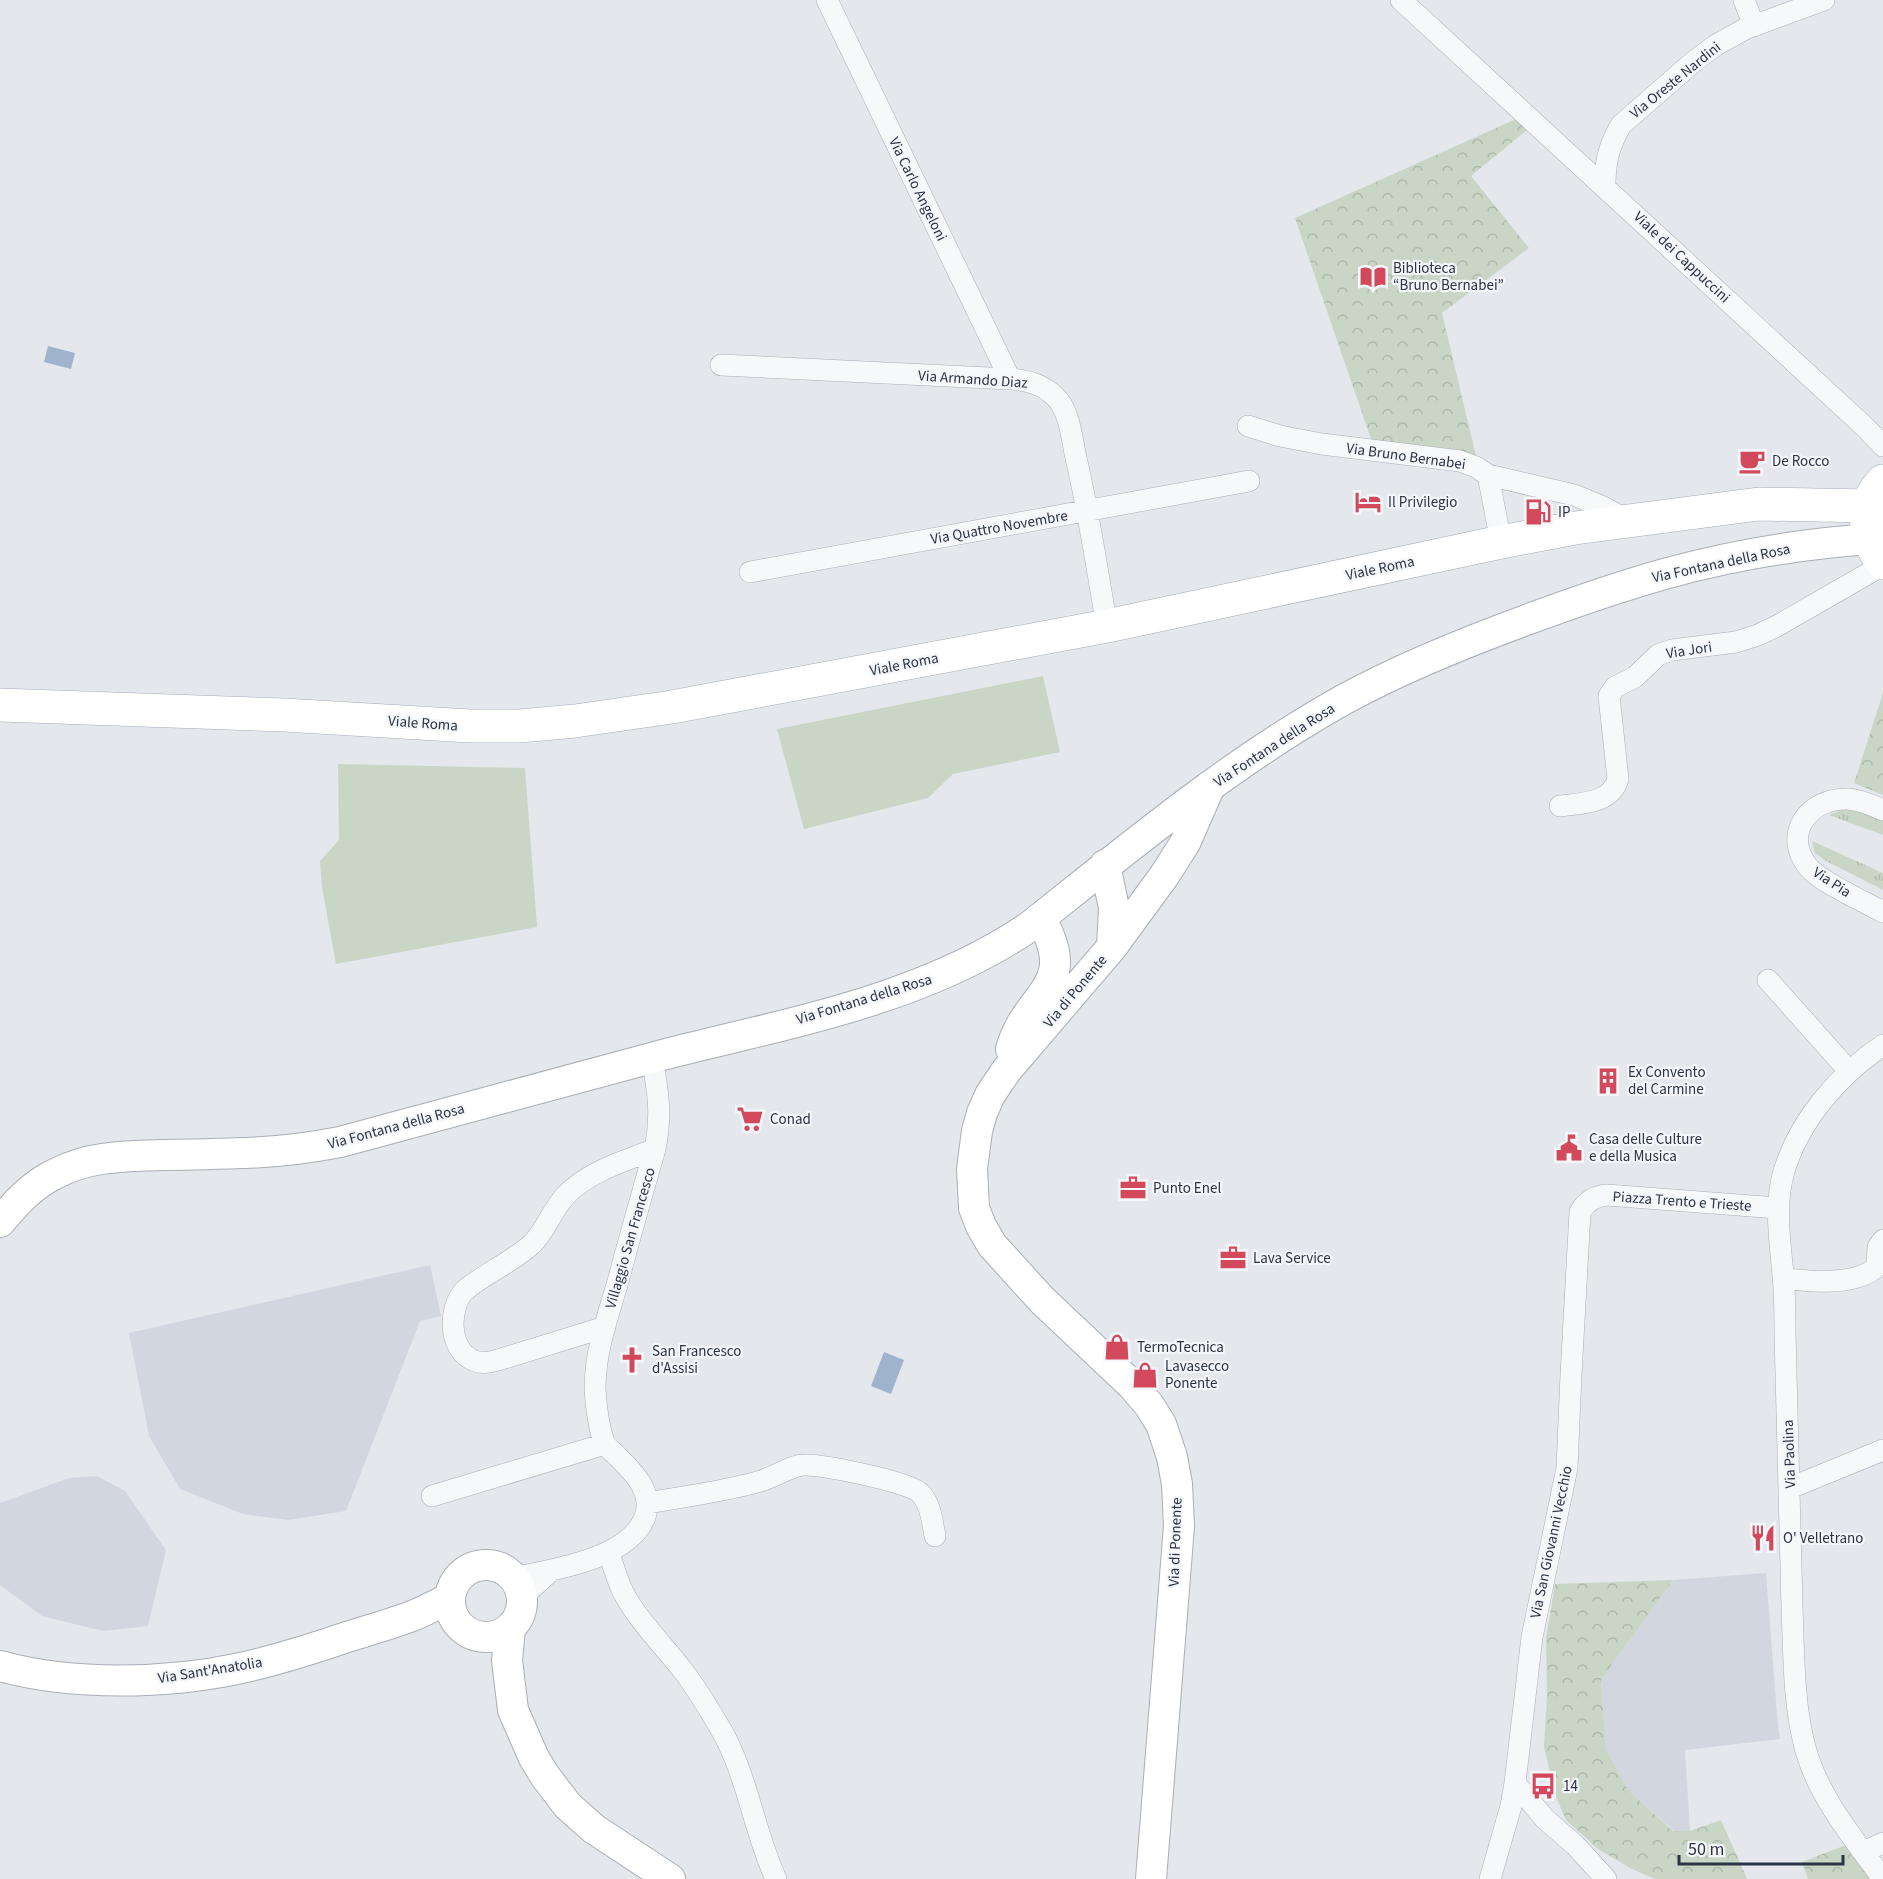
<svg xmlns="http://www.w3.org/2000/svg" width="1883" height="1879" font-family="'Source Sans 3',sans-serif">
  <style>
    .built { fill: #d2d6de }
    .grass { fill: url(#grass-tufts) }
    .forest { fill: url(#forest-crowns) }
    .garden { fill: #c9d6c5 }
    .water { fill: #9fb4cc }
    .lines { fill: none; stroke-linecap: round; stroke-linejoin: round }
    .street-casing { stroke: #a9aeb7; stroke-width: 22 }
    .secondary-casing { stroke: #a9aeb7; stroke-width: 32 }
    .primary-casing { stroke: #a3abb8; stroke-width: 34 }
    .street { stroke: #f7f8fa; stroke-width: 21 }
    .secondary { stroke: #fff; stroke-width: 30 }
    .primary { stroke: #fff; stroke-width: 33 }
    .labels { text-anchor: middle; stroke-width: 4.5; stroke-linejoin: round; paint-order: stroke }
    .street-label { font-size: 15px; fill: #2b3445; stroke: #f4f6f9 }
    .poi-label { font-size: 15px; fill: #2b3445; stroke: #f4f6f9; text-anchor: start }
  </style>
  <defs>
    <pattern id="grass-tufts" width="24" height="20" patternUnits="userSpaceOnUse" patternTransform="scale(1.5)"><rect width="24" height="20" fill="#c9d6c5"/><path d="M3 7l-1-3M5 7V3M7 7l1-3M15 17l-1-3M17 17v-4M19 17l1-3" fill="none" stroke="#adb8ab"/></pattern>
    <pattern id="forest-crowns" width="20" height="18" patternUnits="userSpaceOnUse" patternTransform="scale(1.5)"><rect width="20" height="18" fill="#c9d6c5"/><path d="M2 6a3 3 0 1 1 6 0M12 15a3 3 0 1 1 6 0" fill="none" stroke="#adb8ab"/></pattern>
  </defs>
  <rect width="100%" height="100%" fill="#e4e7ec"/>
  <path class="built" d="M 430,1265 L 441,1316 L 420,1321 L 346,1511 L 288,1520 L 243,1514 L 180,1489 L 149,1436 L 129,1333 Z
    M 97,1476 L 125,1491 L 166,1550 L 148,1626 L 103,1631 L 42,1616 L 0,1585 L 0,1503 L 69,1478 Z
    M 1766,1573 L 1778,1727 L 1780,1739 L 1685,1750 L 1690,1831 L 1674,1831 L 1628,1790 L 1606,1749 L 1601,1680 L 1673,1580 Z"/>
  <path class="grass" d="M 1854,807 L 1883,819 L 1883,835 L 1829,815 L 1841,810 Z
    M 1812,841 L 1883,873 L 1883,890 L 1826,861 L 1815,853 Z"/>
  <path class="forest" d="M 1516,119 L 1527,130 L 1471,176 L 1529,248 L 1442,313 L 1476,456 L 1372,442 L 1295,218 Z
    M 1883,693 L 1883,795 L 1854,783 Z
    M 1673,1580 L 1601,1680 L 1606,1749 L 1628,1790 L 1673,1831 L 1690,1831 L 1721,1820 L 1747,1879 L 1655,1879 L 1634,1870 L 1598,1849 L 1566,1820 L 1556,1797 L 1544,1747 L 1547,1695 L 1546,1638 L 1555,1584 Z
    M 1846,1845 L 1873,1879 L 1808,1879 L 1802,1862 Z"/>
  <path class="garden" d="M 1043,676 L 1060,752 L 953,774 L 928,798 L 804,829 L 777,729 Z
    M 338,764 L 525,768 L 537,927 L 336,964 L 322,887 L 320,861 L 339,840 Z"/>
  <path class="water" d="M 48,346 L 75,353 L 71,369 L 44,362 Z
    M 884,1352 L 904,1360 L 891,1394 L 871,1386 Z"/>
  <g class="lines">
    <g class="street-casing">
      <path id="street" d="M 827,0 L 1010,379
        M 1401,0 L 1866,428 L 1883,446
        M 1744,0 L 1754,26
        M 1605,185 C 1605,162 1609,145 1621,125 L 1692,63 L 1716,45 L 1745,29 L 1824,0
        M 721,365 L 1010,379 C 1028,380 1046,385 1059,401 C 1070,416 1072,439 1076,458 C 1089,513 1097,570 1107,626
        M 1248,426 L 1280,436 L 1322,444 L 1460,461 L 1476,467 L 1488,475 L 1574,495 L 1603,507 L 1627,520
        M 1488,475 L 1501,542
        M 750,572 L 1249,481
        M 1560,806 C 1581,803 1611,804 1618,779 L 1609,696 L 1615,687 L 1635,677 L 1658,655 L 1672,650 L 1736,642 L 1758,635 L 1777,626 L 1883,565
        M 1883,810 C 1872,805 1860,800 1848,799 C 1809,798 1782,833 1808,867 C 1820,882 1865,902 1883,912
        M 1768,980 L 1849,1071
        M 1784,1278 C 1808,1282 1859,1286 1877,1266 L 1878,1247 L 1883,1240
        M 605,1327 L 498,1360 C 491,1362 482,1364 475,1361 C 448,1351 448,1309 464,1291 C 485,1273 511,1263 532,1244 C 546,1230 552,1210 566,1195 C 589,1171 625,1161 655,1149
        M 1790,1488 L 1883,1450
        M 432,1496 L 605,1444
        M 649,1503 C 685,1496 722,1492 757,1482 C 772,1479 791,1465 804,1465 C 821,1464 910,1482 920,1493 C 931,1504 932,1521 935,1536
        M 609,1553 C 613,1566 617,1579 623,1592 C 637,1619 661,1643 681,1668 C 697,1688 710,1711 723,1733 C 748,1779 754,1831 776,1879
        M 513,1578 C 552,1570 629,1559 645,1517 C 654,1491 633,1472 616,1455 C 612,1451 606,1447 604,1442 C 598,1425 596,1405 595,1388 C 595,1353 607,1318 617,1285 C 629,1240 642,1194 655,1149 C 662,1116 658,1090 652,1058
        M 522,1597 L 552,1570
        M 1515,1783 L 1545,1819 L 1575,1845 L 1606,1879
        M 1863,1852 L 1883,1843
        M 1490,1879 L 1511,1806 L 1515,1783 L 1532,1637 L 1567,1468 L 1571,1375 L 1580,1212 C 1586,1201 1595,1196 1607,1195 L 1778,1208
        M 1883,1879 C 1854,1839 1820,1799 1806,1751 C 1793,1705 1794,1654 1792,1607 C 1789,1516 1788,1425 1785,1334 C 1785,1315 1785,1295 1783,1275 C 1780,1240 1774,1206 1784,1171 C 1800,1119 1839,1075 1883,1045"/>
    </g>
    <g class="secondary-casing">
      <path id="secondary" d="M 1105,865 L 1114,908 L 1112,947
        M 1011,1049 C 1027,992 1081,987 1040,918
        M 0,1222 C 16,1203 32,1185 55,1174 C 88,1156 126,1156 162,1155 C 190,1155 217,1154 245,1153 C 277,1152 309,1148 340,1142 C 450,1113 560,1082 670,1053 C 793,1022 923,999 1029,927 C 1130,847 1230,763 1343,700 C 1403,667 1466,642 1529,619 C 1575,602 1621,586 1668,573 C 1734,555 1801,544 1869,539
        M450 1601a36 36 0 1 1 72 0a36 36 0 1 1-72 0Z
        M 510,1628 L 507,1660 L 513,1710 L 534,1758 L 545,1776 L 568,1806 L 594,1829 L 670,1879
        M 0,1666 C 72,1686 168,1684 241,1668 C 277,1660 312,1649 347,1637 C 369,1630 391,1624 412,1616 C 425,1611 437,1604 450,1598
        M 1151,1879 L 1179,1526 L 1177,1484 L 1172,1457 L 1161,1424 L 1149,1405 L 1132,1385 L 1042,1300 L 992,1245 L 981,1226 L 974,1208 L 972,1169 L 977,1131 L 982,1113 L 990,1095 L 1006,1071 L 1112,947 L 1164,876 L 1185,843 L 1210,786"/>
    </g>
    <g class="primary-casing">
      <path id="primary" d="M 1883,481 C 1859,505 1863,538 1883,563
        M 0,705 L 284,715 L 470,726 L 520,726 L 575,721 L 672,707 L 1107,626 L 1501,542 L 1575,528 L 1759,504 L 1868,506"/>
    </g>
    <use href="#street" class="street"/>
    <use href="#secondary" class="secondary"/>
    <use href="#primary" class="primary"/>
  </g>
  <defs>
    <g id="library-bare" transform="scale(2.07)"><path d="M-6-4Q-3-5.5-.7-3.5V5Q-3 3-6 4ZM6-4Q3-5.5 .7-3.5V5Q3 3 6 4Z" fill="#d1495b" stroke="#f4f6f9" stroke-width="2.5" paint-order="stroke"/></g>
    <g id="cafe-bare" transform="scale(2.07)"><path d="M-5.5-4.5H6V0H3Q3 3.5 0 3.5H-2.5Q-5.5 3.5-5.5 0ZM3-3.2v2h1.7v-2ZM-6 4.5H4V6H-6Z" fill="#d1495b" stroke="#f4f6f9" stroke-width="2.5" paint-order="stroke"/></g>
    <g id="hotel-bare" transform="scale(2.07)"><path d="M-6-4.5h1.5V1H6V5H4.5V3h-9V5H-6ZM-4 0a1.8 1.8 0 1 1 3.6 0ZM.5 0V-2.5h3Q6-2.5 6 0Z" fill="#d1495b" stroke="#f4f6f9" stroke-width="2.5" paint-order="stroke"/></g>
    <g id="fuel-bare" transform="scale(2.07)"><path d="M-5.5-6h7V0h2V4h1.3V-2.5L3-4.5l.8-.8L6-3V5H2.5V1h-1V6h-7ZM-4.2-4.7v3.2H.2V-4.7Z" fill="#d1495b" stroke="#f4f6f9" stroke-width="2.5" paint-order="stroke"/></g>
    <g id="building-bare" transform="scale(2.07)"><path d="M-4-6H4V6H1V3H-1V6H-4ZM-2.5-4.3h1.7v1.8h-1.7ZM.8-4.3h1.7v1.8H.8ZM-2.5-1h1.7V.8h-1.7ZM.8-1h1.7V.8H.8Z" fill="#d1495b" stroke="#f4f6f9" stroke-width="2.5" paint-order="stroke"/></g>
    <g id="supermarket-bare" transform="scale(2.07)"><path d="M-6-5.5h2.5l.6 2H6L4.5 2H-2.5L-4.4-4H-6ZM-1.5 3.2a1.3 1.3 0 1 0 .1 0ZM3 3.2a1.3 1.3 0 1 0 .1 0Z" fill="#d1495b" stroke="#f4f6f9" stroke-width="2.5" paint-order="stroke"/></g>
    <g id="civic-bare" transform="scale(2.07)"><path d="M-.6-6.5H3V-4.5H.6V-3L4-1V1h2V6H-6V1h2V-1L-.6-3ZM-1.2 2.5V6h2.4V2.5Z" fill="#d1495b" stroke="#f4f6f9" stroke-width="2.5" paint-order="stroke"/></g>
    <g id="office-bare" transform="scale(2.07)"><path d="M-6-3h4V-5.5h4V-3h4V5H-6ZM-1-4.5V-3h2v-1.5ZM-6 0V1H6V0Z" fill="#d1495b" stroke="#f4f6f9" stroke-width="2.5" paint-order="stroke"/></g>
    <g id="shop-bare" transform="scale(2.07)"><path d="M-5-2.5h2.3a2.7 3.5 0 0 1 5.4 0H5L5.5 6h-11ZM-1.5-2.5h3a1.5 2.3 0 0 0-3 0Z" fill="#d1495b" stroke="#f4f6f9" stroke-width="2.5" paint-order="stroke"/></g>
    <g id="church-bare" transform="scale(2.07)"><path d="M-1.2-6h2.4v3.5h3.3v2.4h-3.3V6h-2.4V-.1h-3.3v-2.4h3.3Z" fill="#d1495b" stroke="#f4f6f9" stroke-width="2.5" paint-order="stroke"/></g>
    <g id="restaurant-bare" transform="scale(2.07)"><path d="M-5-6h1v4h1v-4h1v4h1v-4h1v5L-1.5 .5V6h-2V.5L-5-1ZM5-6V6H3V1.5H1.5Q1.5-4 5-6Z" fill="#d1495b" stroke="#f4f6f9" stroke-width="2.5" paint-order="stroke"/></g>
    <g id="bus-bare" transform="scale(2.07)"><path d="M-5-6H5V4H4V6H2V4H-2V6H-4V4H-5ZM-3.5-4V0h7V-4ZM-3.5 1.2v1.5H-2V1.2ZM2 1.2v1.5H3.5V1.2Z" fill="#d1495b" stroke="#f4f6f9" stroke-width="2.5" paint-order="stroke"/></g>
  </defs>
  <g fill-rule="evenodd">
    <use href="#library-bare" x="1373" y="277"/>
    <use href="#cafe-bare" x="1752" y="461"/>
    <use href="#hotel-bare" x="1368" y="502"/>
    <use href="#fuel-bare" x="1538" y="512"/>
    <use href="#building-bare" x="1608" y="1081"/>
    <use href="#supermarket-bare" x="750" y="1119"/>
    <use href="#civic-bare" x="1569" y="1148"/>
    <use href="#office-bare" x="1133" y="1188"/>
    <use href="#office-bare" x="1233" y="1258"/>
    <use href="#shop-bare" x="1117" y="1347"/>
    <use href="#church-bare" x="632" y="1360"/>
    <use href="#shop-bare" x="1145" y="1375"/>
    <use href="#restaurant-bare" x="1763" y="1538"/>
    <use href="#bus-bare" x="1543" y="1786"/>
  </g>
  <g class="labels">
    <g class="street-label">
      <text transform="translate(1675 80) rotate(-39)" y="5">Via Oreste Nardini</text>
      <text transform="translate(918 189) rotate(64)" y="5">Via Carlo Angeloni</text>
      <text transform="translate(1682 257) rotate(43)" y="5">Viale dei Cappuccini</text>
      <text transform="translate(973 379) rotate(4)" y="5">Via Armando Diaz</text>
      <text transform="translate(1406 456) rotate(8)" y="5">Via Bruno Bernabei</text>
      <text transform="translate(999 527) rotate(-10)" y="5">Via Quattro Novembre</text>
      <text transform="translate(1721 563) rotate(-12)" y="5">Via Fontana della Rosa</text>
      <text transform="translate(1380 568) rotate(-12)" y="5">Viale Roma</text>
      <text transform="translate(1689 650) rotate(-9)" y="5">Via Jori</text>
      <text transform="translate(904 664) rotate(-11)" y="5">Viale Roma</text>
      <text transform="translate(423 723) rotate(4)" y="5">Viale Roma</text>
      <text transform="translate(1274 745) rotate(-33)" y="5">Via Fontana della Rosa</text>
      <text transform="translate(1832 882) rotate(33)" y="5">Via Pia</text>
      <text transform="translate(1075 991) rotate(-50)" y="5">Via di Ponente</text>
      <text transform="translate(864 999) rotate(-17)" y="5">Via Fontana della Rosa</text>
      <text transform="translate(396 1126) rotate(-15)" y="5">Via Fontana della Rosa</text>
      <text transform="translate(1682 1201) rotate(4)" y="5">Piazza Trento e Trieste</text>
      <text transform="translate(630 1238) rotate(-74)" y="5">Villaggio San Francesco</text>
      <text transform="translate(1789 1454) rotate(-92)" y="5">Via Paolina</text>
      <text transform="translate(1175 1542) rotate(-88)" y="5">Via di Ponente</text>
      <text transform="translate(1551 1542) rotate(-78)" y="5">Via San Giovanni Vecchio</text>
      <text transform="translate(210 1670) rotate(-9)" y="5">Via Sant'Anatolia</text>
    </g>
    <g class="poi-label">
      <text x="1393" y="273">Biblioteca<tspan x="1393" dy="17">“Bruno Bernabei”</tspan></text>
      <text x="1772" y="466">De Rocco</text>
      <text x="1388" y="507">Il Privilegio</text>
      <text x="1558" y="517">IP</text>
      <text x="1628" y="1077">Ex Convento<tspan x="1628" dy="17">del Carmine</tspan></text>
      <text x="770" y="1124">Conad</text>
      <text x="1589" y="1144">Casa delle Culture<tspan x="1589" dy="17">e della Musica</tspan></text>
      <text x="1153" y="1193">Punto Enel</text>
      <text x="1253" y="1263">Lava Service</text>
      <text x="1137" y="1352">TermoTecnica</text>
      <text x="652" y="1356">San Francesco<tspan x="652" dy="17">d'Assisi</tspan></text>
      <text x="1165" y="1371">Lavasecco<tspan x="1165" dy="17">Ponente</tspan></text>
      <text x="1783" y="1543">O' Velletrano</text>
      <text x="1563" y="1791">14</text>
    </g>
  </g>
  <path d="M1679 1855v9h164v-9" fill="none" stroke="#2b3445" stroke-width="3"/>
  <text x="1688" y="1855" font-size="18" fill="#2b3445" stroke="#f4f6f9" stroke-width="4.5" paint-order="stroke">50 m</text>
</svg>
